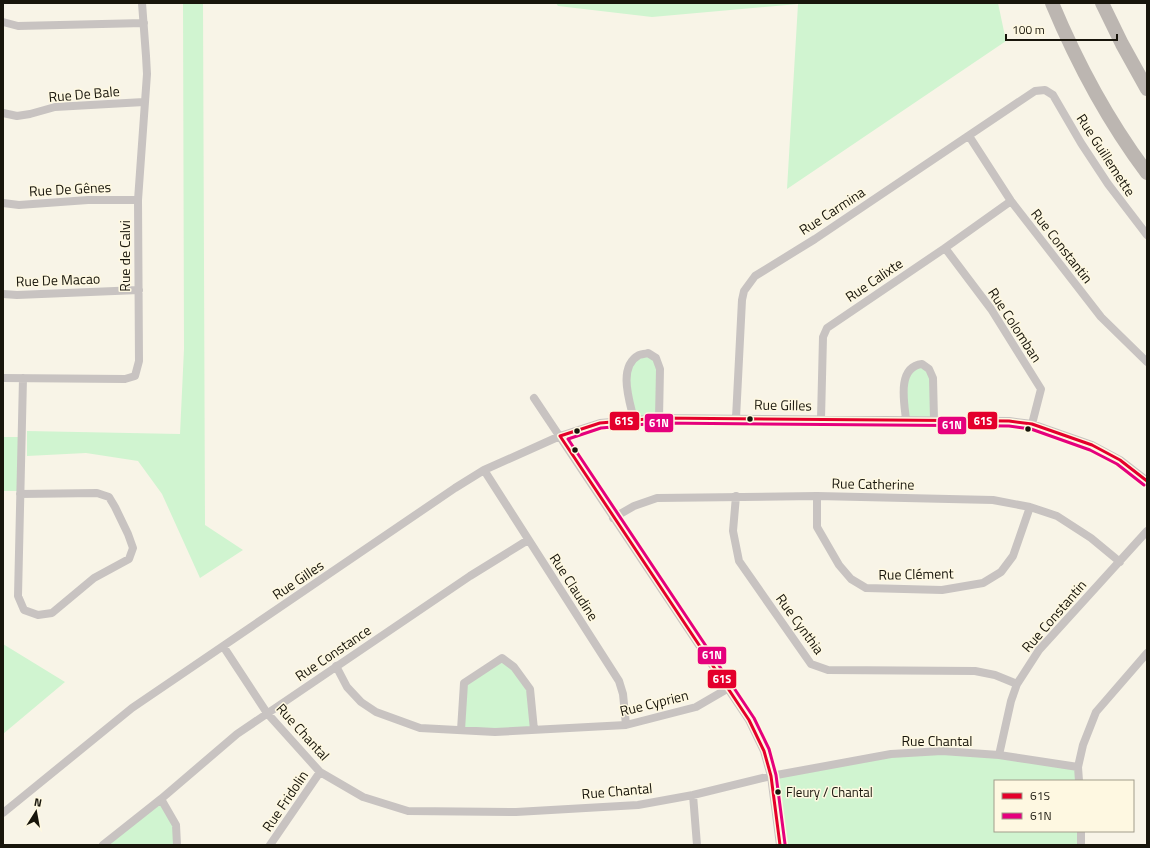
<svg xmlns="http://www.w3.org/2000/svg" width="1150" height="848" font-family="'Titillium Web',sans-serif">
  <style>
    .green { fill: #d0f4d0 }
    .lines { fill: none; stroke-linecap: round; stroke-linejoin: round }
    .street { stroke: #c8c3c1; stroke-width: 8 }
    .highway { stroke: #bcb6b1; stroke-width: 14 }
    .bus-1-casing { stroke: #fef8e1; stroke-width: 6 }
    .bus-2-casing { stroke: #fef8e1; stroke-width: 6 }
    .bus-1 { stroke: #e4002b; stroke-width: 3 }
    .bus-2 { stroke: #e5007d; stroke-width: 3 }
    .bus-dot { fill: #18150b; stroke: #fef8e1; stroke-width: 1.5 }
    .labels { text-anchor: middle; stroke-width: 3; stroke-linejoin: round; paint-order: stroke }
    .bus-label { font-size: 13px; fill: #18150b; stroke: #fef8e1; text-anchor: start }
    .street-label { font-size: 14px; fill: #18150b; stroke: #fef8e1 }
    .line-badge { stroke: #fef8e1; stroke-width: 1.5 }
    .badge-label { font-size: 11px; text-anchor: middle; font-weight: bold; fill: #fff }
  </style>
  <rect width="100%" height="100%" fill="#f8f4e7"/>
  <path class="green" d="M 183,3 L 203,3 L 205,525 L 243,550 L 200,578 L 162,494 L 138,461 L 86,453 L 27,456 L 27,431 L 180,434 L 184,349 Z
    M 556,3 L 998,3 L 1006,41 L 787,189 L 798,4 L 652,17 L 558,6 Z
    M 638,356 L 656,358 L 659,418 L 634,420 L 628,366 Z
    M 915,365 L 929,369 L 934,420 L 906,419 L 908,370 Z
    M 3,437 L 21,437 L 20,491 L 3,491 Z
    M 3,644 L 65,682 L 3,734 Z
    M 502,658 L 530,689 L 534,730 L 461,730 L 464,683 Z
    M 942,751 L 1078,767 L 1079,781 L 995,781 L 995,831 L 1081,831 L 1081,845 L 780,845 L 771,776 L 891,754 Z
    M 161,799 L 176,825 L 177,845 L 106,845 Z"/>
  <g class="lines">
    <path class="street" d="M 3,22 L 18,26 L 144,23
      M 3,113 L 17,116 L 30,114 L 55,107 L 144,102
      M 969,136 L 1011,201 L 1101,317 L 1147,362
      M 3,203 L 19,205 L 88,200 L 138,200
      M 945,248 L 991,309 L 1041,389 L 1032,424
      M 3,294 L 17,295 L 139,290
      M 3,378 L 125,379 L 135,376 L 139,361 L 138,200 L 147,74 L 146,56 L 142,3
      M 534,398 L 749,720 L 764,751 L 771,776 L 780,845
      M 736,418 L 742,300 L 744,291 L 755,276 L 815,239 L 1035,91 L 1045,90 L 1053,95 L 1081,143 L 1108,184 L 1147,235
      M 821,419 L 823,337 L 827,328 L 945,248 L 1011,201
      M 906,419 C 904,402 897,367 922,364 L 929,369 L 933,378 L 934,420
      M 634,420 C 630,402 617,367 639,355 C 641,354 645,354 648,353 L 656,358 L 660,369 L 659,418
      M 484,470 L 619,681 L 623,694 L 626,725
      M 20,494 L 97,493 L 109,497 L 115,507 L 128,534 L 133,548 L 129,559 L 94,578 L 52,613 L 38,615 L 24,610 L 18,596 L 23,378
      M 736,496 L 733,531 L 739,561 L 811,664 L 828,670 L 975,671 L 995,675 L 1017,684
      M 817,496 L 817,527 L 839,565 L 851,579 L 866,588 L 942,590 L 983,583 L 1001,572 L 1013,556 L 1030,507
      M 613,518 L 634,506 L 657,498 L 817,496 L 993,500 L 1030,507 L 1057,516 L 1091,538 L 1120,562
      M 223,646 L 267,713 L 320,772 L 363,797 L 408,811 L 516,812 L 638,805 L 693,795 L 771,776 L 891,754 L 942,751 L 999,755 L 1078,767
      M 336,666 L 347,687 L 361,702 L 376,712 L 420,728 L 495,732 L 626,725 L 696,707 L 727,689
      M 461,730 L 464,683 L 502,658 L 514,667 L 530,689 L 534,730
      M 999,755 L 1011,701 L 1017,684 L 1039,650 L 1147,531
      M 1079,781 L 1078,767 L 1083,745 L 1096,712 L 1147,653
      M 693,795 L 697,845
      M 161,799 L 176,825 L 177,845
      M 3,813 L 132,708 L 455,488 L 484,470 L 560,436 L 600,423 L 659,418 L 1009,421 L 1032,424 L 1092,445 L 1120,460 L 1147,481
      M 1081,831 L 1081,845
      M 103,845 L 161,799 L 237,734 L 470,576 L 528,540
      M 270,845 L 320,772"/>
    <path class="highway" d="M 1052,3 C 1077,63 1108,121 1147,173
      M 1102,3 L 1122,44 L 1147,89"/>
    <g class="bus-1-casing">
      <path id="bus-1" d="M 780,845 L 771,776 L 764,751 L 749,720 L 560,436 L 600,423 L 659,418 L 1009,421 L 1032,424 L 1092,445 L 1120,460 L 1147,481"/>
    </g>
    <g class="bus-2-casing">
      <path id="bus-2" d="M 785,844 L 776,775 L 769,749 L 754,718 L 568,439 L 601,428 L 659,423 L 1009,426 L 1031,429 L 1090,450 L 1117,464 L 1144,485"/>
    </g>
    <use href="#bus-1" class="bus-1"/>
    <use href="#bus-2" class="bus-2"/>
  </g>
  <g class="bus-dot">
    <circle cx="750" cy="419" r="3.5"/>
    <circle cx="1028" cy="429" r="3.5"/>
    <circle cx="577" cy="431" r="3.5"/>
    <circle cx="575" cy="450" r="3.5"/>
    <circle cx="778" cy="792" r="3.5"/>
  </g>
  <g class="labels">
    <g class="bus-label">
      <text x="786" y="797">Fleury / Chantal</text>
    </g>
    <g class="street-label">
      <text transform="translate(84 94) rotate(-5)" y="5">Rue De Bale</text>
      <text transform="translate(1106 155) rotate(57)" y="5">Rue Guillemette</text>
      <text transform="translate(70 189) rotate(-3)" y="5">Rue De Gênes</text>
      <text transform="translate(832 211) rotate(-33)" y="5">Rue Carmina</text>
      <text transform="translate(1062 246) rotate(52)" y="5">Rue Constantin</text>
      <text transform="translate(125 256) rotate(-90)" y="5">Rue de Calvi</text>
      <text transform="translate(58 280) rotate(-2)" y="5">Rue De Macao</text>
      <text transform="translate(874 280) rotate(-34)" y="5">Rue Calixte</text>
      <text transform="translate(1015 325) rotate(57)" y="5">Rue Colomban</text>
      <text transform="translate(783 405) rotate(1)" y="5">Rue Gilles</text>
      <text transform="translate(873 484) rotate(1)" y="5">Rue Catherine</text>
      <text transform="translate(916 574) rotate(-1)" y="5">Rue Clément</text>
      <text transform="translate(298 580) rotate(-34)" y="5">Rue Gilles</text>
      <text transform="translate(574 587) rotate(57)" y="5">Rue Claudine</text>
      <text transform="translate(1054 616) rotate(-49)" y="5">Rue Constantin</text>
      <text transform="translate(800 624) rotate(54)" y="5">Rue Cynthia</text>
      <text transform="translate(333 653) rotate(-34)" y="5">Rue Constance</text>
      <text transform="translate(654 703) rotate(-14)" y="5">Rue Cyprien</text>
      <text transform="translate(303 732) rotate(48)" y="5">Rue Chantal</text>
      <text x="937" y="746">Rue Chantal</text>
      <text transform="translate(617 791) rotate(-5)" y="5">Rue Chantal</text>
      <text transform="translate(285 801) rotate(-56)" y="5">Rue Fridolin</text>
    </g>
  </g>
  <g class="line-badge">
    <rect x="967" y="411" width="31" height="19" rx="4" fill="#e4002b"/>
    <rect x="609" y="411" width="31" height="20" rx="4" fill="#e4002b"/>
    <rect x="644" y="413" width="30" height="20" rx="4" fill="#e5007d"/>
    <rect x="937" y="416" width="30" height="19" rx="4" fill="#e5007d"/>
    <rect x="697" y="646" width="30" height="19" rx="4" fill="#e5007d"/>
    <rect x="707" y="669" width="30" height="20" rx="4" fill="#e4002b"/>
  </g>
  <g class="badge-label">
    <text x="983" y="425">61S</text>
    <text x="624" y="425">61S</text>
    <text x="659" y="427">61N</text>
    <text x="952" y="429">61N</text>
    <text x="712" y="659">61N</text>
    <text x="722" y="683">61S</text>
  </g>
  <rect width="1150" height="848" fill="none" stroke="#18150b" stroke-width="8"/>
  <rect x="994" y="780" width="140" height="52" fill="#fef8e1" stroke="#a29d8b"/>
  <rect x="1002" y="793" width="20" height="6" fill="#e4002b" stroke="#a29d8b"/>
  <text x="1030" y="800" font-size="12" fill="#18150b">61S</text>
  <rect x="1002" y="813" width="20" height="6" fill="#e5007d" stroke="#a29d8b"/>
  <text x="1030" y="820" font-size="12" fill="#18150b">61N</text>
  <g transform="translate(36 812) rotate(11)" stroke="#fef8e1" stroke-width="3" paint-order="stroke">
  <path d="M0-3L7 15L0 10L-7 15Z" fill="#18150b"/>
  <text y="-6" font-size="11" font-weight="bold" text-anchor="middle" fill="#18150b">N</text>
  </g>
  <path d="M1006 34v6h111v-6" fill="none" stroke="#18150b" stroke-width="2"/>
  <text x="1012" y="34" font-size="12" fill="#18150b" stroke="#fef8e1" stroke-width="3" paint-order="stroke">100 m</text>
</svg>
